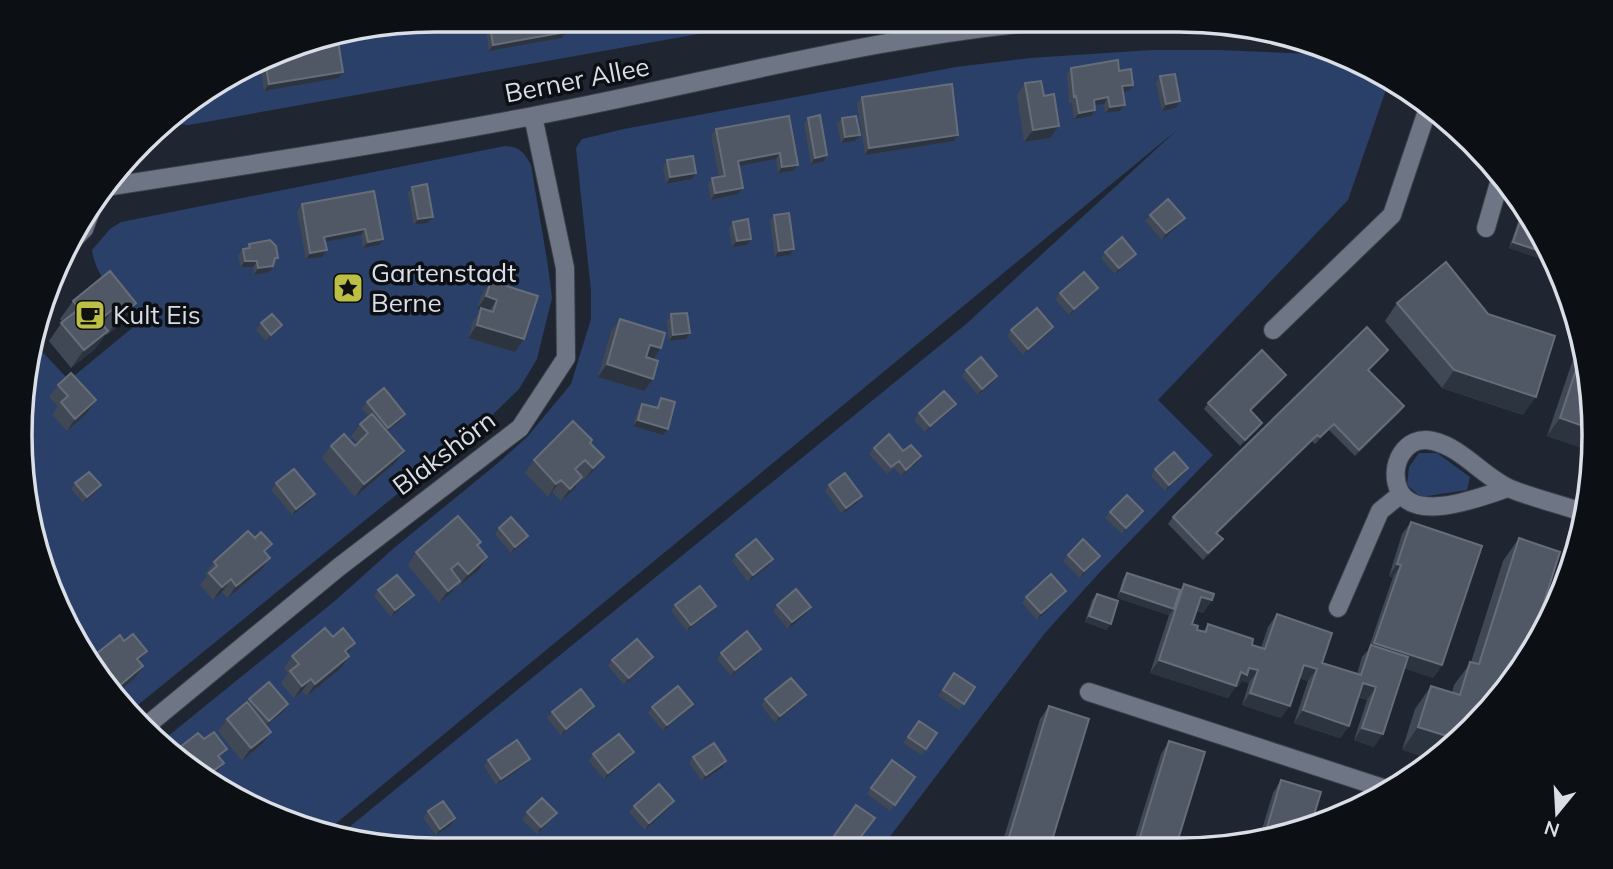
<svg xmlns="http://www.w3.org/2000/svg" width="1613" height="869" font-family="Mulish,sans-serif">
  <style>
    .green { fill: #2a4068 }
    .lines { fill: none; stroke-linecap: round; stroke-linejoin: round }
    .minor-casing { stroke: #3b414b; stroke-width: 20 }
    .minor { stroke: #6e7685; stroke-width: 18 }
    .wall { fill: #414855 }
    .shaded-wall { fill: #2c3440 }
    .building { fill: #515865; stroke: #666d79; stroke-width: 2 }
    .labels { text-anchor: middle; stroke-width: 7; stroke-linejoin: round; paint-order: stroke }
    .street-label { font-size: 26px; fill: #dadee7; stroke: #0c0f14 }
    .poi-label { font-size: 26px; fill: #dadee7; stroke: #0c0f14; text-anchor: start }
    .rim { fill: none; stroke: #dadee7; stroke-width: 3.5 }
  </style>
  <rect width="100%" height="100%" fill="#1f2632"/>
  <path class="green" d="M 434,19 L 776,20 L 189,125 L 177,124 L 168,119 L 181,105 L 301,41 Z
    M 1152,50 L 1218,50 L 1338,55 L 1390,78 L 1348,200 L 1158,400 L 1213,455 L 1099,573 L 1045,633 L 882,847 L 408,849 L 337,837 L 965,325 L 1177,130 L 323,834 L 227,794 L 162,741 L 336,600 L 394,548 L 498,463 L 527,437 L 571,384 L 591,319 L 591,291 L 576,148 L 582,139 L 624,129 L 956,67 L 1030,58 Z
    M 505,146 C 520,147 524,152 531,165 L 548,266 L 552,298 L 549,310 L 537,359 L 519,389 L 481,426 L 128,713 L 123,709 L 51,594 L 20,462 L 32,341 L 69,380 L 137,324 C 120,302 96,278 92,250 L 110,229 L 121,222 Z
    M 1419,453 L 1437,453 L 1470,477 L 1467,490 L 1421,497 L 1407,485 L 1409,467 Z"/>
  <g class="lines">
    <g class="minor-casing">
      <path id="minor" d="M 105,187 C 248,165 391,143 533,116 C 708,83 881,34 1059,20
        M 1486,228 L 1501,176
        M 72,241 L 84,229 L 97,195
        M 1273,330 L 1392,215 L 1427,111
        M 1508,488 C 1483,496 1415,524 1399,490 C 1388,466 1405,434 1433,441 C 1463,448 1483,477 1511,489 C 1533,498 1559,504 1582,512
        M 1338,608 L 1380,511 L 1401,494
        M 1089,692 L 1389,790
        M 145,727 L 339,567 L 520,428 L 566,358 L 565,268 L 533,116"/>
    </g>
    <use href="#minor" class="minor"/>
  </g>
  <path class="wall" d="M 484,19 L 564,19 L 566,32 L 562,38 L 489,51 Z
    M 301,41 L 343,72 L 339,78 L 264,91 L 260,63 Z
    M 1071,68 L 1119,71 L 1129,91 L 1122,92 L 1125,105 L 1120,111 L 1105,113 L 1104,104 L 1094,105 L 1091,116 L 1074,119 L 1072,103 L 1069,103 L 1067,74 Z
    M 1160,76 L 1176,108 L 1162,111 L 1156,83 Z
    M 1025,83 L 1044,96 L 1059,126 L 1050,138 L 1024,142 L 1017,95 Z
    M 862,97 L 954,141 L 865,155 L 857,103 Z
    M 789,116 L 798,165 L 793,171 L 778,173 L 776,159 L 739,166 L 743,188 L 738,194 L 711,200 L 708,185 L 712,178 L 719,177 L 711,135 L 716,129 Z
    M 808,118 L 827,155 L 823,162 L 811,164 L 804,124 Z
    M 842,118 L 860,135 L 855,141 L 841,143 L 837,124 Z
    M 667,160 L 696,173 L 692,179 L 666,184 L 663,167 Z
    M 412,187 L 428,223 L 414,225 L 408,193 Z
    M 374,191 L 379,245 L 363,248 L 361,235 L 325,242 L 327,250 L 322,257 L 306,259 L 297,211 L 302,204 Z
    M 1522,210 L 1547,261 L 1509,248 Z
    M 774,215 L 794,249 L 790,255 L 775,257 L 770,221 Z
    M 1150,215 L 1185,218 L 1180,224 L 1162,240 L 1145,221 Z
    M 733,222 L 751,239 L 747,245 L 732,247 L 729,228 Z
    M 249,244 L 278,258 L 269,272 L 254,275 L 253,267 L 241,267 L 238,255 L 243,249 L 246,248 Z
    M 1105,252 L 1131,260 L 1115,274 L 1101,258 Z
    M 110,271 L 124,321 L 107,335 L 106,334 L 95,349 L 71,368 L 49,341 L 62,322 L 60,319 L 73,301 Z
    M 491,281 L 524,339 L 515,352 L 468,338 L 473,321 L 481,310 L 477,309 L 482,294 Z
    M 1060,293 L 1094,294 L 1069,315 L 1055,299 Z
    M 1397,303 L 1523,415 L 1442,388 L 1385,321 Z
    M 671,314 L 690,333 L 686,339 L 669,341 L 667,321 Z
    M 620,319 L 653,359 L 644,391 L 598,377 L 611,331 Z
    M 261,323 L 282,325 L 277,331 L 266,341 L 256,330 Z
    M 1011,330 L 1049,333 L 1023,355 L 1007,336 Z
    M 1580,339 L 1588,450 L 1547,436 Z
    M 1388,350 L 1383,356 L 1369,371 L 1404,406 L 1400,412 L 1355,456 L 1329,430 L 1315,444 L 1312,441 L 1217,534 L 1218,545 L 1203,560 L 1168,524 L 1173,517 Z
    M 966,370 L 997,376 L 993,382 L 978,395 L 962,376 Z
    M 1286,375 L 1281,381 L 1251,411 L 1258,429 L 1240,446 L 1204,409 L 1208,403 Z
    M 58,385 L 87,413 L 67,431 L 52,415 L 58,407 L 49,397 Z
    M 661,398 L 668,429 L 663,435 L 633,426 L 638,410 L 642,404 L 656,407 Z
    M 367,402 L 405,414 L 401,420 L 387,431 L 395,463 L 355,497 L 322,458 L 331,446 L 355,446 L 358,443 L 351,437 L 360,424 L 369,416 L 362,409 Z
    M 951,410 L 925,432 L 914,420 L 919,413 Z
    M 592,440 L 590,444 L 604,457 L 595,469 L 584,480 L 582,478 L 574,489 L 561,501 L 552,492 L 548,497 L 525,473 L 534,460 Z
    M 874,448 L 903,451 L 917,463 L 901,476 L 894,468 L 887,474 L 869,454 Z
    M 1155,469 L 1184,474 L 1165,491 L 1151,476 Z
    M 75,483 L 96,492 L 83,503 L 71,489 Z
    M 276,483 L 310,501 L 292,515 L 271,490 Z
    M 829,485 L 857,503 L 842,514 L 825,491 Z
    M 1143,511 L 1138,517 L 1122,534 L 1105,518 L 1110,512 Z
    M 1411,522 L 1442,665 L 1433,678 L 1405,668 L 1374,747 L 1354,740 L 1367,700 L 1358,697 L 1349,726 L 1340,738 L 1294,723 L 1308,681 L 1299,678 L 1281,718 L 1242,705 L 1249,683 L 1242,681 L 1238,687 L 1236,686 L 1228,698 L 1150,673 L 1169,615 L 1117,598 L 1123,579 L 1127,573 L 1180,590 L 1184,584 L 1212,600 L 1203,613 L 1197,611 L 1192,624 L 1197,630 L 1203,632 L 1208,624 L 1252,645 L 1261,648 L 1268,627 L 1277,614 L 1322,663 L 1357,674 L 1362,657 L 1368,650 L 1393,577 L 1389,576 L 1402,534 Z
    M 499,528 L 523,543 L 511,553 L 495,534 Z
    M 1519,538 L 1526,659 L 1402,750 L 1415,709 L 1431,686 L 1452,693 L 1454,685 L 1471,662 L 1503,561 Z
    M 478,546 L 487,557 L 479,570 L 459,586 L 458,585 L 451,593 L 439,603 L 408,565 L 416,552 Z
    M 266,553 L 261,570 L 228,598 L 222,592 L 213,600 L 200,585 L 207,576 L 205,574 L 214,562 Z
    M 736,555 L 769,565 L 748,582 L 732,561 Z
    M 1068,555 L 1100,556 L 1095,562 L 1080,578 L 1063,561 Z
    M 378,590 L 409,601 L 391,617 L 374,596 Z
    M 1097,594 L 1111,624 L 1106,630 L 1085,622 L 1092,600 Z
    M 1026,597 L 1061,597 L 1037,620 L 1022,603 Z
    M 675,605 L 711,612 L 687,631 L 671,611 Z
    M 777,605 L 811,607 L 807,613 L 788,629 L 773,611 Z
    M 761,649 L 757,655 L 731,676 L 717,659 L 721,653 Z
    M 347,653 L 341,668 L 307,696 L 302,691 L 294,698 L 281,683 L 288,673 L 284,668 L 292,656 Z
    M 612,660 L 649,663 L 624,685 L 608,666 Z
    M 954,673 L 975,687 L 959,710 L 938,696 Z
    M 249,699 L 284,711 L 266,726 L 262,744 L 242,761 L 218,731 L 227,719 L 247,703 Z
    M 765,699 L 801,701 L 775,723 L 761,705 Z
    M 693,704 L 688,710 L 663,731 L 648,713 L 652,707 Z
    M 1049,706 L 1050,847 L 1001,847 L 1040,719 Z
    M 552,712 L 590,712 L 561,735 L 547,718 Z
    M 919,721 L 937,733 L 922,755 L 903,743 Z
    M 1169,741 L 1176,846 L 1132,847 L 1161,754 Z
    M 593,754 L 630,758 L 604,779 L 589,761 Z
    M 693,757 L 722,768 L 702,781 L 689,763 Z
    M 530,759 L 525,765 L 496,785 L 484,766 L 488,760 Z
    M 915,777 L 890,811 L 867,794 L 871,788 Z
    M 1281,780 L 1311,825 L 1259,839 L 1273,793 Z
    M 856,805 L 854,847 L 837,848 L 829,842 Z
    M 634,806 L 670,807 L 645,830 L 629,812 Z
    M 428,811 L 455,818 L 451,825 L 436,835 L 423,818 Z
    M 527,812 L 557,813 L 552,819 L 537,834 L 522,819 Z"/>
  <path class="shaded-wall" d="M 566,32 L 562,38 L 489,51 L 493,45 Z
    M 343,72 L 339,78 L 264,91 L 269,84 Z
    M 1133,85 L 1129,91 L 1117,93 L 1122,86 Z
    M 1108,97 L 1104,104 L 1089,106 L 1094,100 Z
    M 1180,101 L 1176,108 L 1162,111 L 1166,104 Z
    M 1125,105 L 1120,111 L 1105,113 L 1110,107 Z
    M 1095,110 L 1091,116 L 1074,119 L 1079,113 Z
    M 1059,126 L 1050,138 L 1024,142 L 1033,130 Z
    M 860,135 L 855,141 L 841,143 L 845,137 Z
    M 958,135 L 954,141 L 865,155 L 869,148 Z
    M 780,153 L 776,159 L 733,167 L 738,161 Z
    M 827,155 L 823,162 L 811,164 L 815,158 Z
    M 798,165 L 793,171 L 778,173 L 782,167 Z
    M 696,173 L 692,179 L 666,184 L 670,177 Z
    M 743,188 L 738,194 L 711,200 L 715,193 Z
    M 433,217 L 428,223 L 414,225 L 418,219 Z
    M 1185,218 L 1180,224 L 1162,240 L 1166,233 Z
    M 365,229 L 361,235 L 320,243 L 324,237 Z
    M 383,239 L 379,245 L 363,248 L 368,242 Z
    M 751,239 L 747,245 L 732,247 L 737,241 Z
    M 1513,242 L 1543,252 L 1547,261 L 1509,248 Z
    M 794,249 L 790,255 L 775,257 L 779,251 Z
    M 327,250 L 322,257 L 306,259 L 310,253 Z
    M 1136,254 L 1131,260 L 1115,274 L 1119,268 Z
    M 245,261 L 257,261 L 253,267 L 241,267 Z
    M 273,266 L 269,272 L 254,275 L 258,268 Z
    M 1098,288 L 1094,294 L 1069,315 L 1074,309 Z
    M 486,296 L 497,300 L 488,312 L 477,309 Z
    M 136,303 L 124,321 L 107,335 L 119,317 Z
    M 113,309 L 101,327 L 99,321 Z
    M 282,325 L 277,331 L 266,341 L 271,335 Z
    M 477,325 L 524,339 L 515,352 L 468,338 Z
    M 1053,327 L 1049,333 L 1023,355 L 1028,349 Z
    M 108,331 L 95,349 L 71,368 L 84,350 Z
    M 690,333 L 686,339 L 669,341 L 673,335 Z
    M 650,345 L 661,348 L 652,361 L 642,357 Z
    M 1388,350 L 1383,356 L 1363,376 L 1368,370 Z
    M 607,364 L 653,379 L 644,391 L 598,377 Z
    M 1454,370 L 1536,397 L 1523,415 L 1442,388 Z
    M 1286,375 L 1281,381 L 1245,416 L 1250,410 Z
    M 997,376 L 993,382 L 978,395 L 982,389 Z
    M 96,400 L 87,413 L 67,431 L 75,419 Z
    M 956,404 L 951,410 L 925,432 L 930,426 Z
    M 1404,406 L 1400,412 L 1355,456 L 1359,450 Z
    M 405,414 L 401,420 L 384,434 L 388,428 Z
    M 1560,418 L 1586,427 L 1588,450 L 1547,436 Z
    M 638,420 L 668,429 L 663,435 L 633,426 Z
    M 1262,423 L 1258,429 L 1240,446 L 1245,440 Z
    M 1334,424 L 1329,430 L 1315,444 L 1320,437 Z
    M 1317,435 L 1312,441 L 1212,539 L 1216,533 Z
    M 404,451 L 395,463 L 355,497 L 364,484 Z
    M 921,456 L 917,463 L 901,476 L 906,470 Z
    M 604,457 L 595,469 L 584,480 L 593,468 Z
    M 1188,468 L 1184,474 L 1165,491 L 1169,485 Z
    M 582,477 L 574,489 L 561,501 L 570,489 Z
    M 561,480 L 552,492 L 548,497 L 556,484 Z
    M 101,485 L 96,492 L 83,503 L 87,497 Z
    M 315,494 L 310,501 L 292,515 L 296,509 Z
    M 862,496 L 857,503 L 842,514 L 846,508 Z
    M 1143,511 L 1138,517 L 1122,534 L 1126,528 Z
    M 528,536 L 523,543 L 511,553 L 515,547 Z
    M 1223,539 L 1218,545 L 1203,560 L 1208,553 Z
    M 1100,556 L 1095,562 L 1080,578 L 1084,571 Z
    M 487,557 L 479,570 L 459,586 L 468,574 Z
    M 270,558 L 261,570 L 228,598 L 236,586 Z
    M 773,559 L 769,565 L 748,582 L 753,575 Z
    M 1397,564 L 1401,565 L 1393,577 L 1389,576 Z
    M 231,579 L 222,592 L 213,600 L 222,587 Z
    M 460,581 L 451,593 L 439,603 L 448,591 Z
    M 1066,591 L 1061,597 L 1037,620 L 1041,613 Z
    M 1121,591 L 1174,609 L 1169,615 L 1117,598 Z
    M 414,595 L 409,601 L 391,617 L 395,610 Z
    M 1201,597 L 1212,600 L 1203,613 L 1193,609 Z
    M 716,606 L 711,612 L 687,631 L 691,625 Z
    M 811,607 L 807,613 L 788,629 L 792,622 Z
    M 1089,616 L 1111,624 L 1106,630 L 1085,622 Z
    M 355,643 L 346,655 L 345,651 Z
    M 1374,643 L 1442,665 L 1433,678 L 1367,656 L 1369,650 Z
    M 761,649 L 757,655 L 731,676 L 735,670 Z
    M 147,651 L 138,663 L 137,659 Z
    M 349,656 L 341,668 L 307,696 L 315,684 Z
    M 653,657 L 649,663 L 624,685 L 629,678 Z
    M 1159,660 L 1241,672 L 1249,668 L 1258,670 L 1249,683 L 1242,681 L 1238,687 L 1236,686 L 1228,698 L 1150,673 Z
    M 1304,665 L 1317,669 L 1308,681 L 1295,677 Z
    M 143,666 L 134,679 L 114,695 L 112,692 Z
    M 311,679 L 302,691 L 294,698 L 302,686 Z
    M 1363,683 L 1376,687 L 1367,700 L 1354,695 Z
    M 1250,693 L 1290,706 L 1281,718 L 1242,705 Z
    M 806,695 L 801,701 L 775,723 L 780,716 Z
    M 288,704 L 284,711 L 265,727 L 269,721 Z
    M 693,704 L 688,710 L 663,731 L 667,725 Z
    M 594,706 L 590,712 L 561,735 L 566,729 Z
    M 1303,710 L 1349,726 L 1340,738 L 1294,723 Z
    M 1418,727 L 1456,739 L 1432,760 L 1402,750 Z
    M 1362,728 L 1383,734 L 1374,747 L 1354,740 Z
    M 271,732 L 262,744 L 242,761 L 251,748 Z
    M 634,752 L 630,758 L 604,779 L 608,773 Z
    M 530,759 L 525,765 L 496,785 L 501,779 Z
    M 726,761 L 722,768 L 702,781 L 706,775 Z
    M 224,763 L 215,775 L 209,779 L 205,777 Z
    M 674,801 L 670,807 L 645,830 L 649,823 Z
    M 557,813 L 552,819 L 537,834 L 541,827 Z
    M 455,818 L 451,825 L 436,835 L 440,829 Z"/>
  <path class="building" d="M 489,19 L 564,19 L 566,32 L 493,45 Z
    M 337,35 L 343,72 L 269,84 L 265,61 L 301,41 Z
    M 1118,60 L 1119,71 L 1131,69 L 1133,85 L 1122,86 L 1125,105 L 1110,107 L 1108,97 L 1094,100 L 1095,110 L 1079,113 L 1076,96 L 1074,97 L 1071,68 Z
    M 1175,74 L 1180,101 L 1166,104 L 1160,76 Z
    M 1041,81 L 1044,96 L 1054,94 L 1059,126 L 1033,130 L 1025,83 Z
    M 952,84 L 958,135 L 869,148 L 862,97 Z
    M 820,115 L 827,155 L 815,158 L 808,118 Z
    M 789,116 L 798,165 L 782,167 L 780,153 L 738,161 L 743,188 L 715,193 L 712,178 L 725,176 L 716,129 Z
    M 856,116 L 860,135 L 845,137 L 842,118 Z
    M 693,156 L 696,173 L 670,177 L 667,160 Z
    M 427,184 L 433,217 L 418,219 L 412,187 Z
    M 374,191 L 383,239 L 368,242 L 365,229 L 324,237 L 327,250 L 310,253 L 302,204 Z
    M 1168,199 L 1185,218 L 1166,233 L 1150,215 Z
    M 789,213 L 794,249 L 779,251 L 774,215 Z
    M 1523,213 L 1543,252 L 1513,242 Z
    M 748,219 L 751,239 L 737,241 L 733,222 Z
    M 1122,237 L 1136,254 L 1119,268 L 1105,252 Z
    M 270,240 L 276,246 L 278,258 L 275,258 L 273,266 L 258,268 L 257,261 L 245,261 L 243,249 L 250,248 L 249,244 Z
    M 1446,262 L 1488,314 L 1555,336 L 1536,397 L 1454,370 L 1397,303 Z
    M 110,271 L 136,303 L 119,317 L 113,309 L 99,321 L 108,331 L 84,350 L 61,323 L 79,309 L 73,301 Z
    M 1084,272 L 1098,288 L 1074,309 L 1060,293 Z
    M 491,281 L 538,296 L 524,339 L 477,325 L 481,308 L 493,312 L 497,300 L 486,296 Z
    M 1037,308 L 1053,327 L 1028,349 L 1011,330 Z
    M 687,313 L 690,333 L 673,335 L 671,314 Z
    M 272,314 L 282,325 L 271,335 L 261,323 Z
    M 620,319 L 665,333 L 661,348 L 650,345 L 646,357 L 658,361 L 653,379 L 607,364 Z
    M 1367,327 L 1388,350 L 1368,370 L 1404,406 L 1359,450 L 1334,424 L 1320,437 L 1317,435 L 1216,533 L 1223,539 L 1208,553 L 1173,517 Z
    M 1262,350 L 1286,375 L 1250,410 L 1262,423 L 1245,440 L 1208,403 Z
    M 1581,355 L 1586,427 L 1560,418 Z
    M 981,357 L 997,376 L 982,389 L 966,370 Z
    M 71,373 L 96,400 L 75,419 L 61,402 L 68,396 L 58,385 Z
    M 384,388 L 405,414 L 388,428 L 367,402 Z
    M 944,391 L 956,404 L 930,426 L 919,413 Z
    M 661,398 L 675,402 L 668,429 L 638,420 L 642,404 L 658,408 Z
    M 372,414 L 404,451 L 364,484 L 331,446 L 344,434 L 355,446 L 368,433 L 360,424 Z
    M 573,421 L 592,440 L 590,443 L 604,457 L 593,468 L 585,460 L 575,469 L 582,477 L 570,489 L 561,480 L 556,484 L 534,460 Z
    M 889,434 L 903,451 L 911,445 L 921,456 L 906,470 L 899,461 L 891,467 L 874,448 Z
    M 1174,452 L 1188,468 L 1169,485 L 1155,469 Z
    M 294,469 L 315,494 L 296,509 L 276,483 Z
    M 89,472 L 101,485 L 87,497 L 75,483 Z
    M 845,473 L 862,496 L 846,508 L 829,485 Z
    M 1127,495 L 1143,511 L 1126,528 L 1110,512 Z
    M 458,516 L 481,542 L 477,545 L 487,557 L 468,574 L 458,563 L 451,569 L 460,581 L 448,591 L 416,552 Z
    M 511,517 L 528,536 L 515,547 L 499,528 Z
    M 1411,522 L 1482,546 L 1442,665 L 1374,643 L 1401,565 L 1397,564 Z
    M 248,531 L 255,538 L 261,532 L 272,544 L 264,551 L 270,558 L 236,586 L 231,579 L 222,587 L 209,573 L 217,566 L 214,562 Z
    M 1519,538 L 1560,552 L 1526,659 L 1490,709 L 1456,739 L 1418,727 L 1431,686 L 1460,695 L 1470,662 L 1479,664 Z
    M 756,539 L 773,559 L 753,575 L 736,555 Z
    M 1083,539 L 1100,556 L 1084,571 L 1068,555 Z
    M 1127,573 L 1180,590 L 1174,609 L 1121,591 Z
    M 1051,574 L 1066,591 L 1041,613 L 1026,597 Z
    M 397,575 L 414,595 L 395,610 L 378,590 Z
    M 1184,584 L 1214,594 L 1212,600 L 1201,597 L 1192,624 L 1198,626 L 1197,630 L 1206,632 L 1208,624 L 1253,639 L 1252,645 L 1265,649 L 1277,614 L 1332,633 L 1322,663 L 1361,675 L 1371,645 L 1408,657 L 1383,734 L 1362,728 L 1376,687 L 1363,683 L 1349,726 L 1303,710 L 1317,669 L 1304,665 L 1290,706 L 1250,693 L 1258,670 L 1249,668 L 1247,675 L 1241,672 L 1236,686 L 1159,660 Z
    M 700,586 L 716,606 L 691,625 L 675,605 Z
    M 796,589 L 811,607 L 792,622 L 777,605 Z
    M 1097,594 L 1118,601 L 1111,624 L 1089,616 Z
    M 325,628 L 333,637 L 343,628 L 355,643 L 345,651 L 349,656 L 315,684 L 311,679 L 302,686 L 290,671 L 299,664 L 292,656 Z
    M 747,631 L 761,649 L 735,670 L 721,653 Z
    M 133,634 L 147,651 L 137,659 L 143,666 L 112,692 L 91,658 L 120,635 L 124,641 Z
    M 637,639 L 653,657 L 629,678 L 612,660 Z
    M 954,673 L 975,687 L 964,704 L 943,690 Z
    M 791,678 L 806,695 L 780,716 L 765,699 Z
    M 269,682 L 288,704 L 269,721 L 249,699 Z
    M 678,686 L 693,704 L 667,725 L 652,707 Z
    M 581,689 L 594,706 L 566,729 L 552,712 Z
    M 247,702 L 271,732 L 251,748 L 227,719 Z
    M 1049,706 L 1089,719 L 1050,847 L 1006,847 Z
    M 919,721 L 937,733 L 926,749 L 908,737 Z
    M 214,732 L 227,749 L 218,756 L 224,763 L 205,777 L 175,751 L 198,733 L 204,739 Z
    M 619,734 L 634,752 L 608,773 L 593,754 Z
    M 517,740 L 530,759 L 501,779 L 488,760 Z
    M 1169,741 L 1205,752 L 1176,846 L 1137,847 Z
    M 714,743 L 726,761 L 706,775 L 693,757 Z
    M 892,760 L 915,777 L 895,805 L 871,788 Z
    M 1281,780 L 1321,792 L 1311,825 L 1264,838 Z
    M 659,784 L 674,801 L 649,823 L 634,806 Z
    M 542,798 L 557,813 L 541,827 L 527,812 Z
    M 443,801 L 455,818 L 440,829 L 428,811 Z
    M 856,805 L 875,818 L 853,847 L 850,847 L 834,836 Z"/>
  <defs>
    <g id="sight-square" transform="scale(1.575)"><rect x="-9" y="-9" width="18" height="18" rx="4" fill="#bbc045" stroke="#0c0f14"/><path d="M0-6L1.8-2.2L6-1.7L2.9 1.2L3.7 5.4L0 3.3L-3.7 5.4L-2.9 1.2L-6-1.7L-1.8-2.2Z" fill="#111"/></g>
    <g id="cafe-square" transform="scale(1.575)"><rect x="-9" y="-9" width="18" height="18" rx="4" fill="#bbc045" stroke="#0c0f14"/><path d="M-5.5-4.5H6V0H3Q3 3.5 0 3.5H-2.5Q-5.5 3.5-5.5 0ZM3-3.2v2h1.7v-2ZM-6 4.5H4V6H-6Z" fill="#111"/></g>
  </defs>
  <g fill-rule="evenodd">
    <use href="#sight-square" x="348" y="288"/>
    <use href="#cafe-square" x="90" y="315"/>
  </g>
  <g class="labels">
    <g class="street-label">
      <text transform="translate(577 80) rotate(-11)" y="9">Berner Allee</text>
      <text transform="translate(444 453) rotate(-37)" y="9">Blakshörn</text>
    </g>
    <g class="poi-label">
      <text x="371" y="282">Gartenstadt<tspan x="371" dy="30">Berne</tspan></text>
      <text x="113" y="324">Kult Eis</text>
    </g>
  </g>
  <path d="M0 0H1613V869H0ZM435 32H1179A403 403 0 0 1 1582 435V435A403 403 0 0 1 1179 838H435A403 403 0 0 1 32 435V435A403 403 0 0 1 435 32Z" fill="#0c0f14" fill-rule="evenodd"/>
  <path class="rim" d="M435 32H1179A403 403 0 0 1 1582 435V435A403 403 0 0 1 1179 838H435A403 403 0 0 1 32 435V435A403 403 0 0 1 435 32Z"/>
  <g transform="translate(1557 813) rotate(198)" stroke="#0c0f14" stroke-width="5" paint-order="stroke">
  <path d="M0-5L12 26L0 18L-12 26Z" fill="#dadee7"/>
  <text y="-10" font-size="19" font-weight="bold" text-anchor="middle" fill="#dadee7">N</text>
  </g>
</svg>
